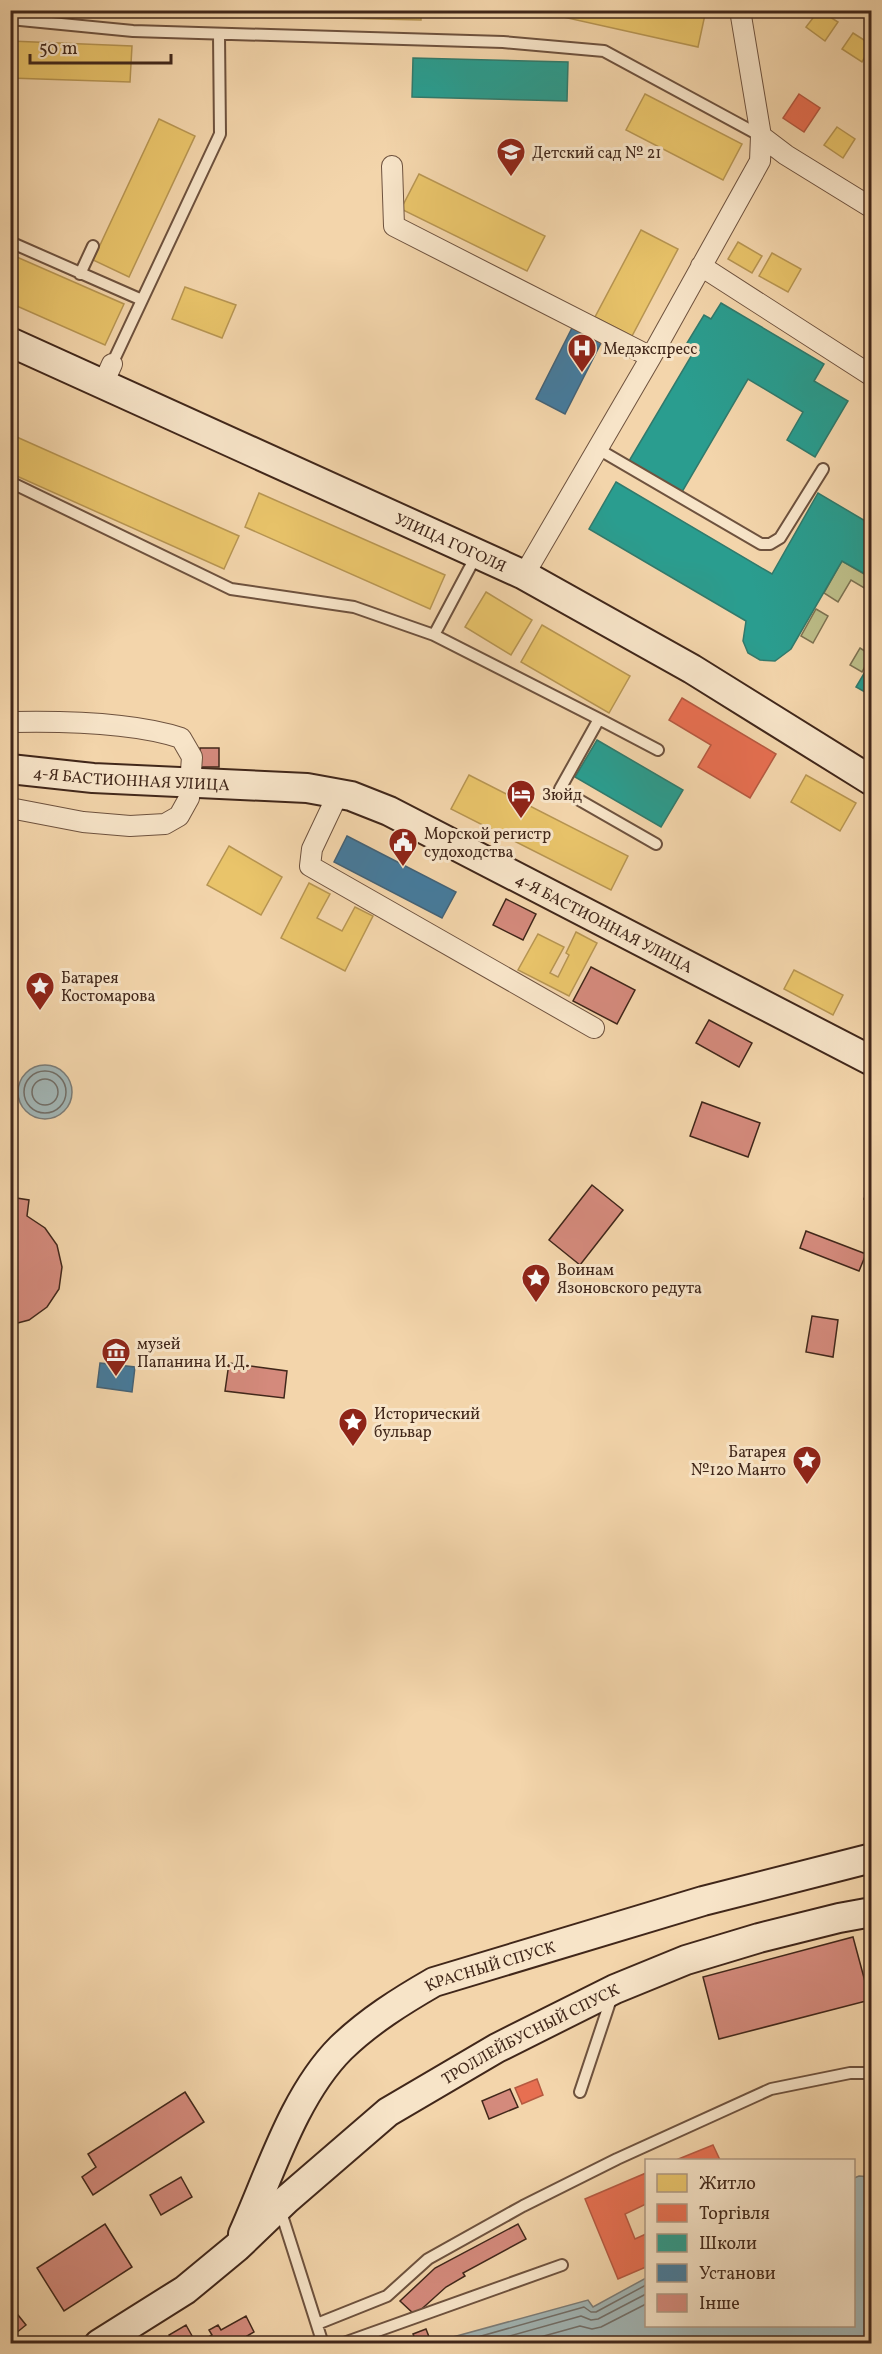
<svg xmlns="http://www.w3.org/2000/svg" width="882" height="2354" font-family="Vollkorn,serif">
  <style>
    .green { fill: #bcbd88; stroke: #7e7251; stroke-width: 1.5 }
    .water { fill: #a1b5b5; stroke: #7b7c77; stroke-width: 1.5 }
    .homes { fill: #e9c46a; stroke: #b79552; stroke-width: 1.5 }
    .shops { fill: #e76f51; stroke: #b55940; stroke-width: 1.5 }
    .schools { fill: #2a9d8f; stroke: #317a6c; stroke-width: 1.5 }
    .public { fill: #457b9d; stroke: #446276; stroke-width: 1.5 }
    .lines { fill: none; stroke-linecap: round; stroke-linejoin: round }
    .shore { stroke: #716e68; stroke-width: 1.5 }
    .building { fill: #d48a7c; stroke: #41271a; stroke-width: 1.5 }
    .service-casing { stroke: #6e523e; stroke-width: 14 }
    .minor-casing { stroke: #6e523e; stroke-width: 22 }
    .secondary-casing { stroke: #41271a; stroke-width: 32 }
    .service { stroke: #f7e4c8; stroke-width: 10 }
    .minor { stroke: #f7e4c8; stroke-width: 20 }
    .secondary { stroke: #f7e4c8; stroke-width: 28 }
    .labels { text-anchor: middle; stroke-width: 6; stroke-linejoin: round; paint-order: stroke }
    .poi-label { font-size: 16px; fill: #41271a; stroke: #f7e4c8; text-anchor: start }
    .street-label { font-size: 16px; fill: #41271a; stroke: #f7e4c8 }
  </style>
  <rect width="100%" height="100%" fill="#f3d5ab"/>
  <filter id="stains"><feTurbulence type="fractalNoise" baseFrequency=".00333" numOctaves="4"/><feColorMatrix values="0 0 0 0 .2 0 0 0 0 .09 0 0 0 0 .02 0 0 0 .5 -.17"/></filter>
  <radialGradient id="worn" r=".72"><stop offset=".6" stop-color="#630" stop-opacity="0"/><stop offset="1" stop-color="#630" stop-opacity=".3"/></radialGradient>
  <path class="green" d="M 842,561 L 871,578 L 871,592 L 851,580 L 838,602 L 824,593 Z
    M 816,609 L 828,616 L 813,643 L 801,636 Z
    M 860,648 L 871,655 L 862,672 L 850,665 Z"/>
  <path class="water" d="M18 1092a27 27 0 1 1 54 0a27 27 0 1 1-54 0Z
    M 859,2176 L 871,2177 L 871,2343 L 431,2343 L 588,2300 L 593,2307 L 646,2278 L 646,2326 L 854,2326 L 854,2178 Z"/>
  <path class="homes" d="M 128,10 L 421,10 L 421,20 L 128,13 Z
    M 555,10 L 706,10 L 698,47 L 554,15 Z
    M 819,10 L 838,22 L 825,41 L 806,27 Z
    M 853,33 L 872,45 L 862,62 L 842,49 Z
    M 10,41 L 132,46 L 130,82 L 10,78 Z
    M 645,94 L 742,144 L 723,180 L 626,130 Z
    M 159,119 L 195,136 L 129,277 L 93,260 Z
    M 837,127 L 855,139 L 843,158 L 824,145 Z
    M 419,174 L 545,236 L 527,271 L 401,209 Z
    M 641,230 L 678,249 L 632,336 L 595,317 Z
    M 738,242 L 762,256 L 752,273 L 728,259 Z
    M 772,253 L 801,269 L 788,292 L 759,276 Z
    M 10,254 L 124,304 L 105,345 L 10,303 Z
    M 185,287 L 236,305 L 222,338 L 172,319 Z
    M 10,434 L 239,536 L 224,569 L 10,473 Z
    M 259,493 L 445,575 L 430,609 L 245,527 Z
    M 486,592 L 532,620 L 511,655 L 465,627 Z
    M 542,625 L 630,676 L 609,713 L 521,662 Z
    M 469,775 L 628,856 L 611,890 L 451,809 Z
    M 806,775 L 856,803 L 840,831 L 791,802 Z
    M 229,846 L 282,877 L 261,915 L 207,885 Z
    M 309,883 L 330,894 L 317,918 L 342,931 L 355,907 L 373,916 L 345,971 L 281,938 Z
    M 576,932 L 597,943 L 569,996 L 518,970 L 538,934 L 564,947 L 550,973 L 558,977 L 569,955 L 566,953 Z
    M 794,970 L 843,995 L 833,1015 L 784,989 Z"/>
  <path class="shops" d="M 799,94 L 820,108 L 804,132 L 783,118 Z
    M 682,698 L 776,754 L 750,798 L 698,767 L 711,745 L 669,720 Z
    M 537,2079 L 543,2095 L 522,2104 L 515,2088 Z
    M 713,2145 L 720,2160 L 676,2160 Z
    M 646,2173 L 646,2204 L 625,2214 L 635,2239 L 646,2234 L 646,2267 L 618,2279 L 585,2199 Z"/>
  <path class="schools" d="M 413,58 L 568,62 L 567,101 L 412,97 Z
    M 721,303 L 824,364 L 814,381 L 848,401 L 815,457 L 787,440 L 803,412 L 748,379 L 682,492 L 629,461 L 696,348 L 687,343 L 704,315 L 711,319 Z
    M 616,482 L 772,574 L 818,493 L 872,525 L 872,578 L 842,561 L 791,649 L 775,661 L 760,660 L 748,653 L 743,641 L 746,621 L 589,529 Z
    M 872,660 L 872,696 L 856,687 Z
    M 597,740 L 683,790 L 661,827 L 575,777 Z"/>
  <path class="public" d="M 575,322 L 604,337 L 565,414 L 536,399 Z
    M 347,836 L 456,892 L 442,918 L 334,862 Z
    M 100,1363 L 135,1367 L 132,1392 L 97,1387 Z"/>
  <g class="lines">
    <path class="shore" d="M24 1092a21 21 0 1 1 42 0a21 21 0 1 1-42 0Z
      M32 1092a13 13 0 1 1 26 0a13 13 0 1 1-26 0Z
      M 453,2344 L 584,2307 L 591,2312 L 596,2312 L 646,2285
      M 481,2344 L 581,2316 L 591,2320 L 598,2319 L 646,2294
      M 515,2344 L 580,2326 L 592,2329 L 601,2327 L 646,2304"/>
  </g>
  <path class="building" d="M 200,748 L 219,748 L 219,767 L 200,767 Z
    M 506,899 L 536,914 L 523,940 L 493,925 Z
    M 591,967 L 635,990 L 617,1024 L 573,1001 Z
    M 709,1020 L 752,1043 L 739,1067 L 696,1043 Z
    M 702,1102 L 760,1123 L 748,1157 L 690,1136 Z
    M 872,1177 L 872,1202 L 864,1199 Z
    M 592,1185 L 623,1210 L 580,1265 L 549,1240 Z
    M 10,1197 L 29,1200 L 27,1216 L 45,1228 L 57,1245 L 62,1267 L 59,1289 L 47,1307 L 29,1320 L 10,1325 Z
    M 806,1231 L 866,1254 L 859,1271 L 800,1248 Z
    M 812,1316 L 838,1320 L 833,1357 L 806,1352 Z
    M 229,1363 L 287,1371 L 284,1398 L 225,1391 Z
    M 853,1937 L 870,2000 L 719,2039 L 703,1977 Z
    M 510,2089 L 518,2107 L 489,2119 L 482,2101 Z
    M 185,2092 L 204,2122 L 93,2195 L 82,2177 L 96,2167 L 88,2154 Z
    M 181,2177 L 192,2197 L 161,2215 L 150,2195 Z
    M 105,2224 L 132,2267 L 64,2311 L 37,2268 Z
    M 518,2224 L 526,2239 L 463,2273 L 465,2276 L 446,2287 L 415,2315 L 400,2301 L 435,2268 Z
    M 10,2305 L 26,2325 L 10,2338 Z
    M 246,2316 L 254,2332 L 247,2336 L 250,2340 L 244,2344 L 208,2344 L 205,2339 L 212,2335 L 209,2330 L 218,2325 L 221,2330 Z
    M 186,2325 L 196,2343 L 174,2344 L 169,2335 Z
    M 426,2329 L 431,2342 L 417,2344 L 413,2334 Z"/>
  <g class="lines">
    <g class="service-casing">
      <path id="service" d="M 10,19 L 133,31 L 503,42 L 604,51 L 761,136
        M 10,242 L 142,300
        M 80,274 L 93,246
        M 112,364 L 220,134 L 219,35
        M 598,449 L 761,544 L 770,544 L 780,538 L 823,469
        M 10,482 L 231,589 L 354,607 L 434,635 L 599,719 L 560,789 L 656,844
        M 434,635 L 477,554
        M 599,719 L 658,750
        M 580,2092 L 612,1996
        M 280,2209 L 323,2344
        M 317,2324 L 387,2296 L 428,2259 L 523,2206 L 617,2159 L 771,2089 L 850,2073 L 872,2073
        M 341,2344 L 562,2265"/>
    </g>
    <g class="minor-casing">
      <path id="minor" d="M 761,136 L 786,155 L 872,208
        M 392,166 L 394,226 L 651,357
        M 701,266 L 872,376
        M 103,384 L 112,364
        M 524,575 L 651,357 L 760,161 L 761,136 L 740,10
        M 10,725 L 13,722 C 65,721 132,722 181,738 L 192,757 L 189,798 L 179,816 L 165,824 L 130,826 L 83,822 L 10,808
        M 338,794 L 312,849 L 310,866 L 594,1028"/>
    </g>
    <g class="secondary-casing">
      <g id="secondary">
        <path id="s1" d="M 10,342 L 524,575 L 692,669 L 872,781"/>
        <path id="s2" d="M 10,769 L 93,778 L 307,788 L 351,796 L 389,811 L 872,1061"/>
        <path id="s3" d="M 243,2234 C 270,2174 294,2095 341,2048 C 369,2021 401,2001 434,1982 L 703,1901 L 872,1858"/>
        <path id="s4" d="M 99,2344 L 185,2290 L 237,2247 L 286,2200 L 388,2112 L 497,2048 L 615,1989 L 686,1960 L 759,1938 L 839,1918 L 872,1912"/>
      </g>
    </g>
    <use href="#service" class="service"/>
    <use href="#minor" class="minor"/>
    <use href="#secondary" class="secondary"/>
  </g>
  <defs>
    <g id="school-pin" transform="scale(1.5)"><path d="M0 17L-7.5 6A9.5 9.5 0 1 1 7.5 6Z" fill="#8f2418" stroke="#f7e4c8"/><path d="M0-5L7-2L0 1L-7-2ZM-4 1L0 2.5L4 1V4Q0 6-4 4Z" fill="#fff"/></g>
    <g id="hospital-pin" transform="scale(1.5)"><path d="M0 17L-7.5 6A9.5 9.5 0 1 1 7.5 6Z" fill="#8f2418" stroke="#f7e4c8"/><path d="M-5-5h3v3.5h4V-5h3V5h-3V1.5h-4V5h-3Z" fill="#fff"/></g>
    <g id="hotel-pin" transform="scale(1.5)"><path d="M0 17L-7.5 6A9.5 9.5 0 1 1 7.5 6Z" fill="#8f2418" stroke="#f7e4c8"/><path d="M-6-4.5h1.5V1H6V5H4.5V3h-9V5H-6ZM-4 0a1.8 1.8 0 1 1 3.6 0ZM.5 0V-2.5h3Q6-2.5 6 0Z" fill="#fff"/></g>
    <g id="civic-pin" transform="scale(1.5)"><path d="M0 17L-7.5 6A9.5 9.5 0 1 1 7.5 6Z" fill="#8f2418" stroke="#f7e4c8"/><path d="M-.6-6.5H3V-4.5H.6V-3L4-1V1h2V6H-6V1h2V-1L-.6-3ZM-1.2 2.5V6h2.4V2.5Z" fill="#fff"/></g>
    <g id="sight-pin" transform="scale(1.5)"><path d="M0 17L-7.5 6A9.5 9.5 0 1 1 7.5 6Z" fill="#8f2418" stroke="#f7e4c8"/><path d="M0-6L1.8-2.2L6-1.7L2.9 1.2L3.7 5.4L0 3.3L-3.7 5.4L-2.9 1.2L-6-1.7L-1.8-2.2Z" fill="#fff"/></g>
    <g id="museum-pin" transform="scale(1.5)"><path d="M0 17L-7.5 6A9.5 9.5 0 1 1 7.5 6Z" fill="#8f2418" stroke="#f7e4c8"/><path d="M0-6L6-3V-2H-6V-3ZM-5-1h2V3h-2ZM-1-1h2V3h-2ZM3-1h2V3H3ZM-6 4H6V6H-6Z" fill="#fff"/></g>
  </defs>
  <g fill-rule="evenodd">
    <use href="#school-pin" x="511" y="152"/>
    <use href="#hospital-pin" x="582" y="348"/>
    <use href="#hotel-pin" x="521" y="794"/>
    <use href="#civic-pin" x="403" y="842"/>
    <use href="#sight-pin" x="40" y="986"/>
    <use href="#sight-pin" x="536" y="1278"/>
    <use href="#museum-pin" x="116" y="1352"/>
    <use href="#sight-pin" x="353" y="1422"/>
    <use href="#sight-pin" x="807" y="1460"/>
  </g>
  <g class="labels">
    <g class="poi-label">
      <text x="532" y="158">Детский сад № 21</text>
      <text x="603" y="354">Медэкспресс</text>
      <text x="542" y="800">Зюйд</text>
      <text x="424" y="839">Морской регистр<tspan x="424" dy="18">судоходства</tspan></text>
      <text x="61" y="983">Батарея<tspan x="61" dy="18">Костомарова</tspan></text>
      <text x="557" y="1275">Воинам<tspan x="557" dy="18">Язоновского редута</tspan></text>
      <text x="137" y="1349">музей<tspan x="137" dy="18">Папанина И. Д.</tspan></text>
      <text x="374" y="1419">Исторический<tspan x="374" dy="18">бульвар</tspan></text>
      <text x="786" y="1457" text-anchor="end">Батарея<tspan x="786" dy="18">№120 Манто</tspan></text>
    </g>
    <g class="street-label">
      <text dy="6" stroke="none"><textPath href="#s1" startOffset="484">УЛИЦА ГОГОЛЯ</textPath></text>
      <text dy="6" stroke="none"><textPath href="#s2" startOffset="122">4-Я БАСТИОННАЯ УЛИЦА</textPath></text>
      <text dy="6" stroke="none"><textPath href="#s2" startOffset="626">4-Я БАСТИОННАЯ УЛИЦА</textPath></text>
      <text dy="6" stroke="none"><textPath href="#s3" startOffset="384">КРАСНЫЙ СПУСК</textPath></text>
      <text dy="6" stroke="none"><textPath href="#s4" startOffset="534">ТРОЛЛЕЙБУСНЫЙ СПУСК</textPath></text>
    </g>
  </g>
  <rect width="882" height="2354" fill="none" stroke="#f3d5ab" stroke-width="36"/>
  <rect x="12" y="12" width="858" height="2330" fill="none" stroke="#41271a" stroke-width="3"/>
  <rect x="18" y="18" width="846" height="2318" fill="none" stroke="#41271a" stroke-width="1.5"/>
  <rect x="645" y="2159" width="210" height="168" fill="#f7e4c8" stroke="#ae9882" stroke-width="1.5"/>
  <rect x="657" y="2174" width="30" height="18" fill="#e9c46a" stroke="#ae9882" stroke-width="1.5"/>
  <text x="699" y="2189" font-size="18" fill="#41271a">Житло</text>
  <rect x="657" y="2204" width="30" height="18" fill="#e76f51" stroke="#ae9882" stroke-width="1.5"/>
  <text x="699" y="2219" font-size="18" fill="#41271a">Торгівля</text>
  <rect x="657" y="2234" width="30" height="18" fill="#2a9d8f" stroke="#ae9882" stroke-width="1.5"/>
  <text x="699" y="2249" font-size="18" fill="#41271a">Школи</text>
  <rect x="657" y="2264" width="30" height="18" fill="#457b9d" stroke="#ae9882" stroke-width="1.5"/>
  <text x="699" y="2279" font-size="18" fill="#41271a">Установи</text>
  <rect x="657" y="2294" width="30" height="18" fill="#d48a7c" stroke="#ae9882" stroke-width="1.5"/>
  <text x="699" y="2309" font-size="18" fill="#41271a">Інше</text>
  <path d="M30 54v9h141v-9" fill="none" stroke="#41271a" stroke-width="3"/>
  <text x="39" y="54" font-size="18" fill="#41271a" stroke="#f7e4c8" stroke-width="4.5" paint-order="stroke">50 m</text>
  <rect width="100%" height="100%" filter="url(#stains)"/>
  <rect width="100%" height="100%" fill="url(#worn)"/>
</svg>
